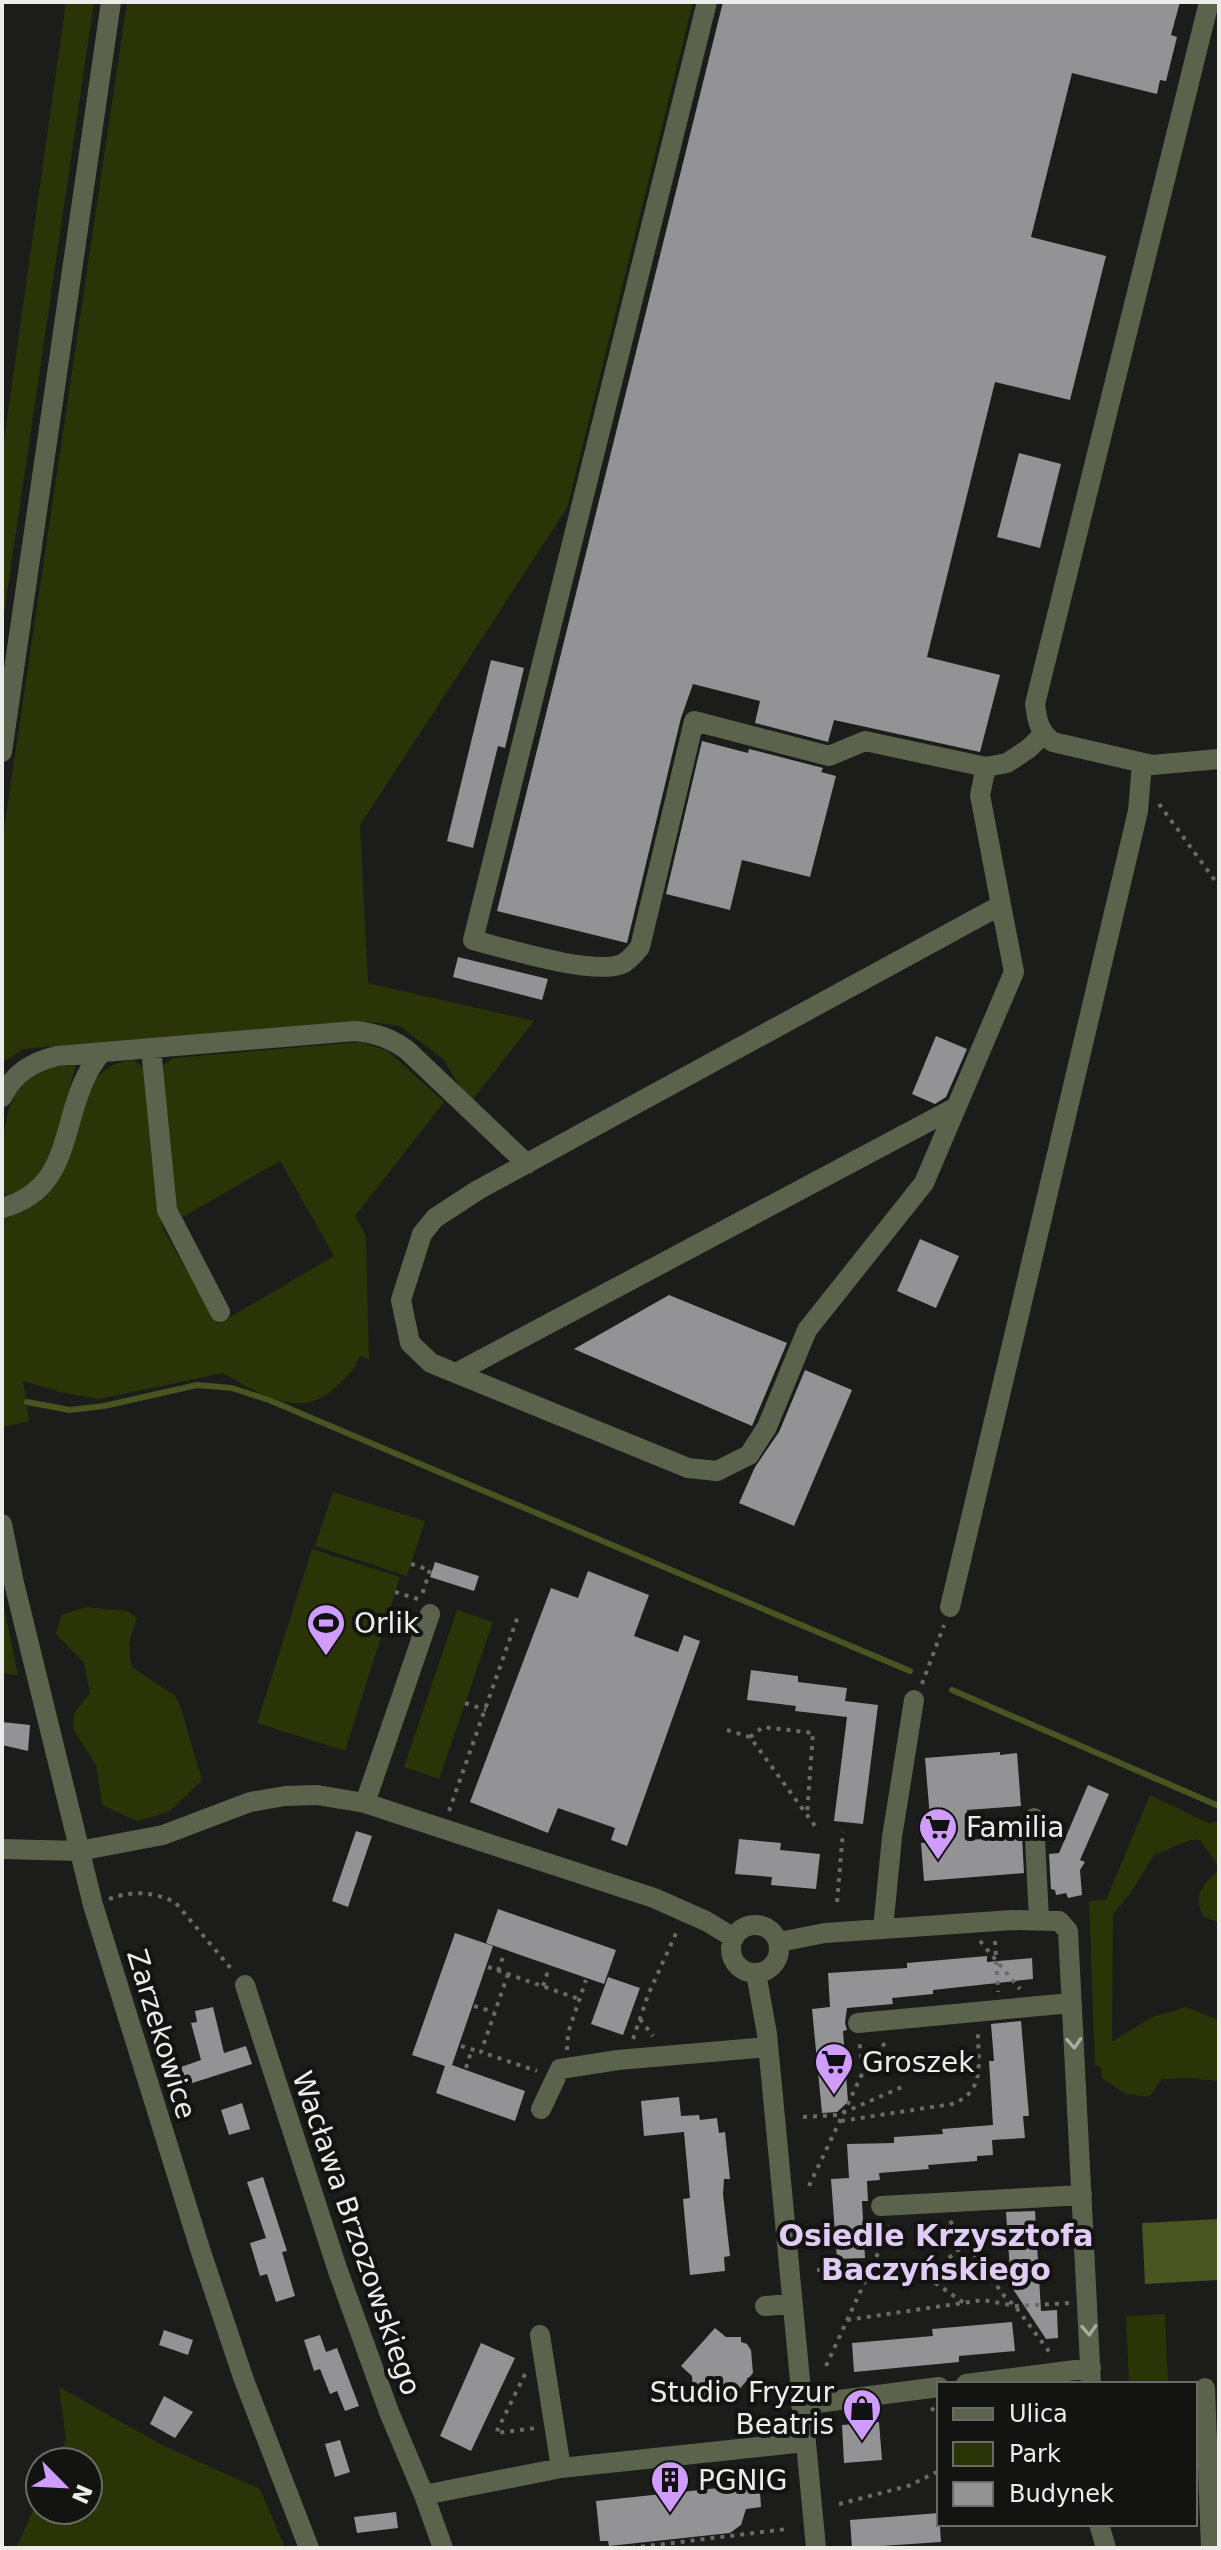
<svg xmlns="http://www.w3.org/2000/svg" width="1221" height="2550" font-family="'DejaVu Sans',sans-serif">
  <style>
    .green { fill: #2a3407 }
    .water { fill: #485520 }
    .lines { fill: none; stroke-linecap: round; stroke-linejoin: round }
    .stream { stroke: #485520; stroke-width: 6 }
    .building { fill: #939295 }
    .path { stroke: #6a6a68; stroke-width: 4; stroke-dasharray: 4 6; stroke-linecap: butt }
    .minor { stroke: #5c634d; stroke-width: 20 }
    .oneway { stroke: #abaea4 }
    .labels { text-anchor: middle; stroke-width: 8; stroke-linejoin: round; paint-order: stroke }
    .poi-label { font-size: 28px; fill: #ececeb; stroke: #131311; text-anchor: start }
    .street-label { font-size: 28px; fill: #ececeb; stroke: #131311 }
    .neighbourhood-label { font-size: 30px; font-weight: bold; fill: #e0ccf5; stroke: #131311 }
  </style>
  <rect width="100%" height="100%" fill="#1c1c1a"/>
  <path class="green" d="M 66,2 L 94,2 L 2,627 L 2,454 Z
    M 127,2 L 693,2 L 567,508 L 360,825 L 368,983 L 534,1021 L 470,1103 L 443,1059 L 400,1026 L 370,1022 L 23,1049 L 2,1063 L 2,842 Z
    M 361,1042 L 388,1051 L 444,1102 L 355,1216 L 366,1236 L 369,1360 L 360,1356 C 354,1370 348,1376 337,1386 C 301,1422 259,1394 223,1373 L 99,1399 L 64,1393 L 23,1381 L 29,1421 L 2,1427 L 2,1218 C 65,1206 72,1142 88,1091 C 98,1072 112,1062 133,1060 L 147,1070 L 158,1208 L 163,1229 L 218,1324 L 334,1256 L 280,1161 L 183,1217 L 171,1200 L 162,1066 L 173,1058 Z
    M 76,1065 C 64,1104 53,1189 6,1196 L 2,1190 C 2,1151 0,1090 38,1070 C 49,1065 64,1066 76,1065 Z
    M 333,1492 L 425,1521 L 407,1576 L 315,1546 Z
    M 312,1549 L 400,1577 L 345,1751 L 257,1723 Z
    M 2,1597 L 18,1675 L 2,1674 Z
    M 85,1607 L 127,1611 L 137,1618 L 129,1642 L 131,1666 L 175,1696 L 181,1708 L 202,1780 L 169,1812 L 137,1821 L 102,1805 L 96,1765 L 73,1729 L 74,1713 L 90,1693 L 84,1663 L 56,1634 L 61,1615 Z
    M 457,1610 L 493,1622 L 439,1779 L 404,1767 Z
    M 1150,1795 L 1208,1823 L 1219,1821 L 1219,1867 L 1200,1840 C 1187,1837 1169,1851 1154,1855 L 1130,1894 L 1113,1914 L 1112,2042 L 1150,2018 L 1186,2007 L 1219,2020 L 1219,2081 L 1187,2078 L 1162,2079 L 1149,2097 L 1126,2094 L 1102,2078 L 1101,2067 L 1095,2065 L 1089,1901 L 1106,1900 Z
    M 1219,1870 L 1219,1923 L 1203,1916 C 1193,1894 1203,1884 1219,1870 Z
    M 1165,2314 L 1168,2384 L 1129,2384 L 1126,2316 Z
    M 59,2387 L 162,2445 L 260,2489 L 285,2548 L 16,2548 L 40,2495 L 40,2510 L 88,2510 L 88,2462 L 55,2462 L 66,2440 Z"/>
  <path class="water" d="M 1219,2219 L 1219,2280 L 1145,2284 L 1142,2223 Z"/>
  <g class="lines">
    <path class="stream" d="M 27,1402 L 70,1410 L 104,1406 L 197,1385 L 232,1388 L 269,1400 L 910,1671
      M 952,1690 L 1219,1806"/>
  </g>
  <path class="building" d="M 723,2 L 1180,2 L 1171,35 L 1177,37 L 1166,81 L 1160,80 L 1157,94 L 1072,73 L 1031,237 L 1106,256 L 1070,400 L 995,382 L 927,657 L 1000,675 L 980,752 L 834,720 L 828,742 L 755,723 L 760,701 L 693,684 L 681,718 L 627,943 L 497,911 Z
    M 1019,453 L 1061,464 L 1040,548 L 997,537 Z
    M 491,660 L 524,668 L 505,748 L 498,746 L 473,848 L 447,841 Z
    M 702,741 L 748,753 L 749,749 L 823,768 L 821,772 L 836,776 L 810,877 L 742,860 L 730,910 L 666,894 Z
    M 458,957 L 548,979 L 542,1000 L 453,977 Z
    M 936,1036 L 967,1049 L 946,1097 L 935,1104 L 912,1094 Z
    M 920,1239 L 959,1256 L 936,1308 L 897,1291 Z
    M 669,1295 L 787,1343 L 752,1426 L 574,1349 Z
    M 805,1370 L 852,1390 L 794,1526 L 739,1503 L 755,1467 L 779,1432 Z
    M 435,1562 L 479,1576 L 474,1591 L 430,1577 Z
    M 588,1571 L 649,1595 L 634,1636 L 678,1652 L 684,1635 L 700,1641 L 627,1846 L 611,1840 L 615,1828 L 558,1808 L 548,1833 L 470,1802 L 551,1588 L 578,1598 Z
    M 751,1670 L 798,1676 L 798,1682 L 847,1688 L 845,1701 L 878,1705 L 863,1824 L 834,1821 L 847,1717 L 795,1711 L 796,1706 L 747,1700 Z
    M 2,1722 L 30,1725 L 28,1751 L 2,1745 Z
    M 1000,1752 L 1000,1755 L 1017,1753 L 1021,1806 L 967,1810 L 969,1840 L 1022,1836 L 1024,1873 L 924,1881 L 921,1843 L 932,1842 L 925,1758 Z
    M 1088,1785 L 1109,1794 L 1080,1860 L 1085,1862 L 1080,1870 L 1082,1895 L 1068,1898 L 1066,1893 L 1056,1895 L 1055,1890 L 1051,1889 L 1049,1854 L 1059,1853 Z
    M 356,1831 L 372,1836 L 348,1907 L 332,1901 Z
    M 739,1839 L 781,1843 L 780,1850 L 820,1854 L 816,1889 L 771,1885 L 772,1877 L 735,1874 Z
    M 498,1909 L 616,1950 L 604,1984 L 486,1943 Z
    M 455,1933 L 493,1946 L 452,2065 L 525,2091 L 515,2121 L 436,2093 L 445,2066 L 412,2055 Z
    M 987,1956 L 987,1962 L 1032,1958 L 1033,1979 L 933,1990 L 933,1994 L 892,1998 L 893,2004 L 847,2008 L 845,2023 L 847,2030 L 843,2031 L 848,2102 L 837,2112 L 822,2113 L 812,2009 L 830,2007 L 828,1973 L 907,1968 L 907,1963 Z
    M 608,1977 L 640,1988 L 623,2035 L 591,2024 Z
    M 213,2007 L 224,2053 L 246,2046 L 252,2064 L 186,2085 L 181,2067 L 201,2060 L 191,2023 L 197,2022 L 195,2011 Z
    M 1021,2021 L 1029,2116 L 1023,2116 L 1025,2138 L 992,2140 L 993,2155 L 977,2156 L 977,2161 L 928,2165 L 929,2169 L 879,2173 L 880,2180 L 867,2181 L 868,2201 L 862,2201 L 865,2258 L 837,2259 L 831,2179 L 849,2178 L 847,2144 L 894,2143 L 894,2137 L 943,2134 L 942,2129 L 993,2125 L 989,2061 L 994,2061 L 991,2024 Z
    M 679,2097 L 681,2116 L 699,2115 L 700,2120 L 717,2118 L 719,2133 L 725,2132 L 730,2179 L 724,2179 L 723,2194 L 730,2256 L 724,2257 L 725,2271 L 690,2275 L 683,2199 L 690,2198 L 684,2132 L 644,2136 L 641,2101 Z
    M 242,2103 L 250,2129 L 229,2135 L 221,2110 Z
    M 263,2177 L 287,2251 L 282,2252 L 295,2296 L 276,2302 L 267,2274 L 260,2276 L 250,2243 L 266,2238 L 247,2182 Z
    M 1035,2211 L 1041,2311 L 1057,2310 L 1058,2338 L 1046,2339 L 1011,2286 L 1006,2212 Z
    M 1012,2322 L 1015,2351 L 959,2356 L 959,2362 L 854,2372 L 852,2343 L 933,2336 L 932,2329 Z
    M 715,2328 L 726,2337 L 741,2337 L 741,2342 L 747,2344 L 751,2350 L 753,2373 L 732,2398 L 708,2399 L 699,2391 L 693,2391 L 692,2376 L 681,2366 Z
    M 164,2330 L 193,2340 L 188,2355 L 159,2345 Z
    M 320,2335 L 326,2352 L 337,2348 L 359,2406 L 345,2411 L 337,2391 L 330,2394 L 320,2369 L 314,2371 L 304,2340 Z
    M 481,2343 L 515,2358 L 471,2451 L 440,2436 Z
    M 164,2396 L 193,2412 L 175,2438 L 150,2424 Z
    M 879,2422 L 882,2460 L 844,2463 L 842,2425 Z
    M 340,2440 L 350,2472 L 335,2477 L 325,2444 Z
    M 747,2485 L 753,2486 L 760,2492 L 761,2507 L 746,2509 L 741,2525 L 730,2533 L 609,2546 L 608,2541 L 600,2541 L 596,2501 Z
    M 396,2512 L 398,2528 L 357,2533 L 354,2517 Z
    M 939,2513 L 941,2542 L 852,2548 L 850,2520 Z"/>
  <g class="lines">
    <path class="path" d="M 1159,804 L 1219,886
      M 411,1564 L 430,1570 L 421,1598
      M 395,1592 L 418,1599
      M 922,1684 L 944,1625
      M 465,1703 L 486,1710
      M 727,1730 L 750,1737 L 818,1830
      M 750,1737 L 763,1727 L 813,1733 L 807,1814
      M 449,1811 L 518,1616
      M 109,1899 C 132,1890 153,1892 175,1902 L 233,1971
      M 837,1902 L 843,1832
      M 980,1941 L 1020,1989
      M 995,1941 L 998,1992
      M 488,1967 L 579,1999
      M 498,1971 L 504,1954
      M 508,1974 L 481,2052 L 537,2071
      M 543,1986 L 549,1968
      M 474,2006 L 494,2012
      M 640,2019 L 653,2036
      M 633,2039 L 648,1995 L 678,1929
      M 461,2046 L 481,2052
      M 567,2050 L 568,2033 L 586,1980
      M 466,2068 L 472,2049
      M 864,2070 L 888,2039
      M 803,2117 L 838,2115 L 902,2087
      M 841,2121 L 952,2104 C 986,2092 978,2062 978,2032
      M 809,2186 L 863,2072 L 859,2040
      M 950,2221 L 1005,2297 L 1015,2306 L 1051,2354
      M 817,2270 L 871,2267 L 927,2277 L 966,2243
      M 927,2277 L 964,2303
      M 847,2320 L 983,2300 L 1015,2306 L 1071,2303
      M 826,2366 L 891,2225
      M 525,2374 L 496,2433 L 537,2428
      M 931,2408 L 939,2414
      M 839,2504 L 908,2486 L 939,2471
      M 631,2548 L 787,2529"/>
    <path class="minor" d="M 707,2 L 473,940 C 505,948 593,976 622,964 C 629,961 635,953 640,947 L 694,721 L 829,756 L 865,741 L 986,767 L 1007,763 L 1028,749 L 1043,735
      M 1209,2 L 1035,704 C 1037,720 1039,732 1053,742 L 1152,765 L 1219,759
      M 2,752 L 111,2
      M 986,767 L 980,795 L 1001,905 L 478,1190 L 435,1218 L 422,1234 L 401,1300 L 410,1343 L 431,1363 L 688,1468 L 717,1471 L 749,1455 L 767,1427 L 807,1330 L 924,1183 L 1014,972 L 1001,905
      M 151,1048 L 167,1210 L 220,1312
      M 2,1097 C 14,1073 32,1062 57,1056 L 355,1031 C 376,1033 390,1038 407,1050 L 527,1164
      M 2,1208 C 81,1187 56,1105 102,1052
      M 456,1373 L 956,1107
      M 2,1524 L 14,1583 L 93,1905 L 201,2252 L 244,2380 L 309,2548
      M 950,1607 L 1138,811 L 1142,763
      M 365,1803 L 430,1614
      M 1034,1818 L 1039,1920
      M 2,1849 L 79,1851 L 163,1835 L 250,1802 L 285,1796 L 317,1795 L 365,1803 L 654,1898 L 706,1921 L 734,1938
      M731 1949a24 24 0 1 1 48 0a24 24 0 1 1-48 0Z
      M 883,1929 L 892,1837 L 914,1700
      M 779,1942 L 825,1933 L 1012,1920 L 1059,1921 L 1068,1931 L 1091,2384
      M 756,1973 L 767,2034 L 816,2548
      M 245,1985 L 338,2271 L 389,2412 L 424,2495 L 443,2548
      M 858,2023 L 1071,2003
      M 541,2109 L 560,2069 L 618,2060 L 768,2047
      M 881,2206 L 1082,2195
      M 765,2306 L 792,2304
      M 540,2335 L 561,2468
      M 966,2384 L 1091,2368
      M 1205,2388 L 1211,2548
      M 801,2405 L 939,2387
      M 424,2495 L 561,2468 L 805,2442
      M 1099,2524 L 1106,2548"/>
  </g>
  <defs><path id="oneway-chevron" d="M-2-3.5L2.5 0L-2 3.5" fill="none" stroke-width="1.6" stroke-linecap="round" stroke-linejoin="round" transform="scale(2)"/></defs>
  <g class="oneway">
    <use href="#oneway-chevron" transform="translate(1074 2043) rotate(87)"/>
    <use href="#oneway-chevron" transform="translate(1089 2330) rotate(87)"/>
  </g>
  <defs>
    <g id="stadium-pin" transform="scale(2)"><path d="M0 17L-7.5 6A9.5 9.5 0 1 1 7.5 6Z" fill="#d09dff" stroke="#131311"/><path d="M0-5a6.5 5 0 1 0 0 10a6.5 5 0 1 0 0-10ZM-3.5-1.8h7v3.6h-7Z" fill="#111"/></g>
    <g id="supermarket-pin" transform="scale(2)"><path d="M0 17L-7.5 6A9.5 9.5 0 1 1 7.5 6Z" fill="#d09dff" stroke="#131311"/><path d="M-6-5.5h2.5l.6 2H6L4.5 2H-2.5L-4.4-4H-6ZM-1.5 3.2a1.3 1.3 0 1 0 .1 0ZM3 3.2a1.3 1.3 0 1 0 .1 0Z" fill="#111"/></g>
    <g id="shop-pin" transform="scale(2)"><path d="M0 17L-7.5 6A9.5 9.5 0 1 1 7.5 6Z" fill="#d09dff" stroke="#131311"/><path d="M-5-2.5h2.3a2.7 3.5 0 0 1 5.4 0H5L5.5 6h-11ZM-1.5-2.5h3a1.5 2.3 0 0 0-3 0Z" fill="#111"/></g>
    <g id="building-pin" transform="scale(2)"><path d="M0 17L-7.5 6A9.5 9.5 0 1 1 7.5 6Z" fill="#d09dff" stroke="#131311"/><path d="M-4-6H4V6H1V3H-1V6H-4ZM-2.5-4.3h1.7v1.8h-1.7ZM.8-4.3h1.7v1.8H.8ZM-2.5-1h1.7V.8h-1.7ZM.8-1h1.7V.8H.8Z" fill="#111"/></g>
  </defs>
  <g fill-rule="evenodd">
    <use href="#stadium-pin" x="326" y="1623"/>
    <use href="#supermarket-pin" x="938" y="1827"/>
    <use href="#supermarket-pin" x="834" y="2062"/>
    <use href="#shop-pin" x="862" y="2408"/>
    <use href="#building-pin" x="670" y="2480"/>
  </g>
  <g class="labels">
    <g class="poi-label">
      <text x="354" y="1633">Orlik</text>
      <text x="966" y="1837">Familia</text>
      <text x="862" y="2072">Groszek</text>
      <text x="834" y="2402" text-anchor="end">Studio Fryzur<tspan x="834" dy="32">Beatris</tspan></text>
      <text x="698" y="2490">PGNIG</text>
    </g>
    <g class="street-label">
      <text transform="translate(162 2034) rotate(73)" y="10">Zarzekowice</text>
      <text transform="translate(357 2233) rotate(71)" y="10">Wacława Brzozowskiego</text>
    </g>
    <g class="neighbourhood-label">
      <text x="936" y="2246">Osiedle Krzysztofa<tspan x="936" dy="34">Baczyńskiego</tspan></text>
    </g>
  </g>
  <rect width="1221" height="2550" fill="none" stroke="#ececeb" stroke-width="8"/>
  <rect x="937" y="2382" width="260" height="144" fill="#131311" stroke="#6a6a68" stroke-width="2"/>
  <rect x="953" y="2408" width="40" height="12" fill="#5c634d" stroke="#6a6a68" stroke-width="2"/>
  <text x="1009" y="2422" font-size="24" fill="#ececeb">Ulica</text>
  <rect x="953" y="2442" width="40" height="24" fill="#2a3407" stroke="#6a6a68" stroke-width="2"/>
  <text x="1009" y="2462" font-size="24" fill="#ececeb">Park</text>
  <rect x="953" y="2482" width="40" height="24" fill="#939295" stroke="#6a6a68" stroke-width="2"/>
  <text x="1009" y="2502" font-size="24" fill="#ececeb">Budynek</text>
  <g transform="translate(64 2486) rotate(114)"><circle r="38" fill="#131311" stroke="#6a6a68" stroke-width="2"/>
  <path d="M0-6L14 30L0 20L-14 30Z" fill="#d09dff"/>
  <text y="-12" font-size="22" font-weight="bold" text-anchor="middle" fill="#ececeb">N</text>
  </g>
</svg>
